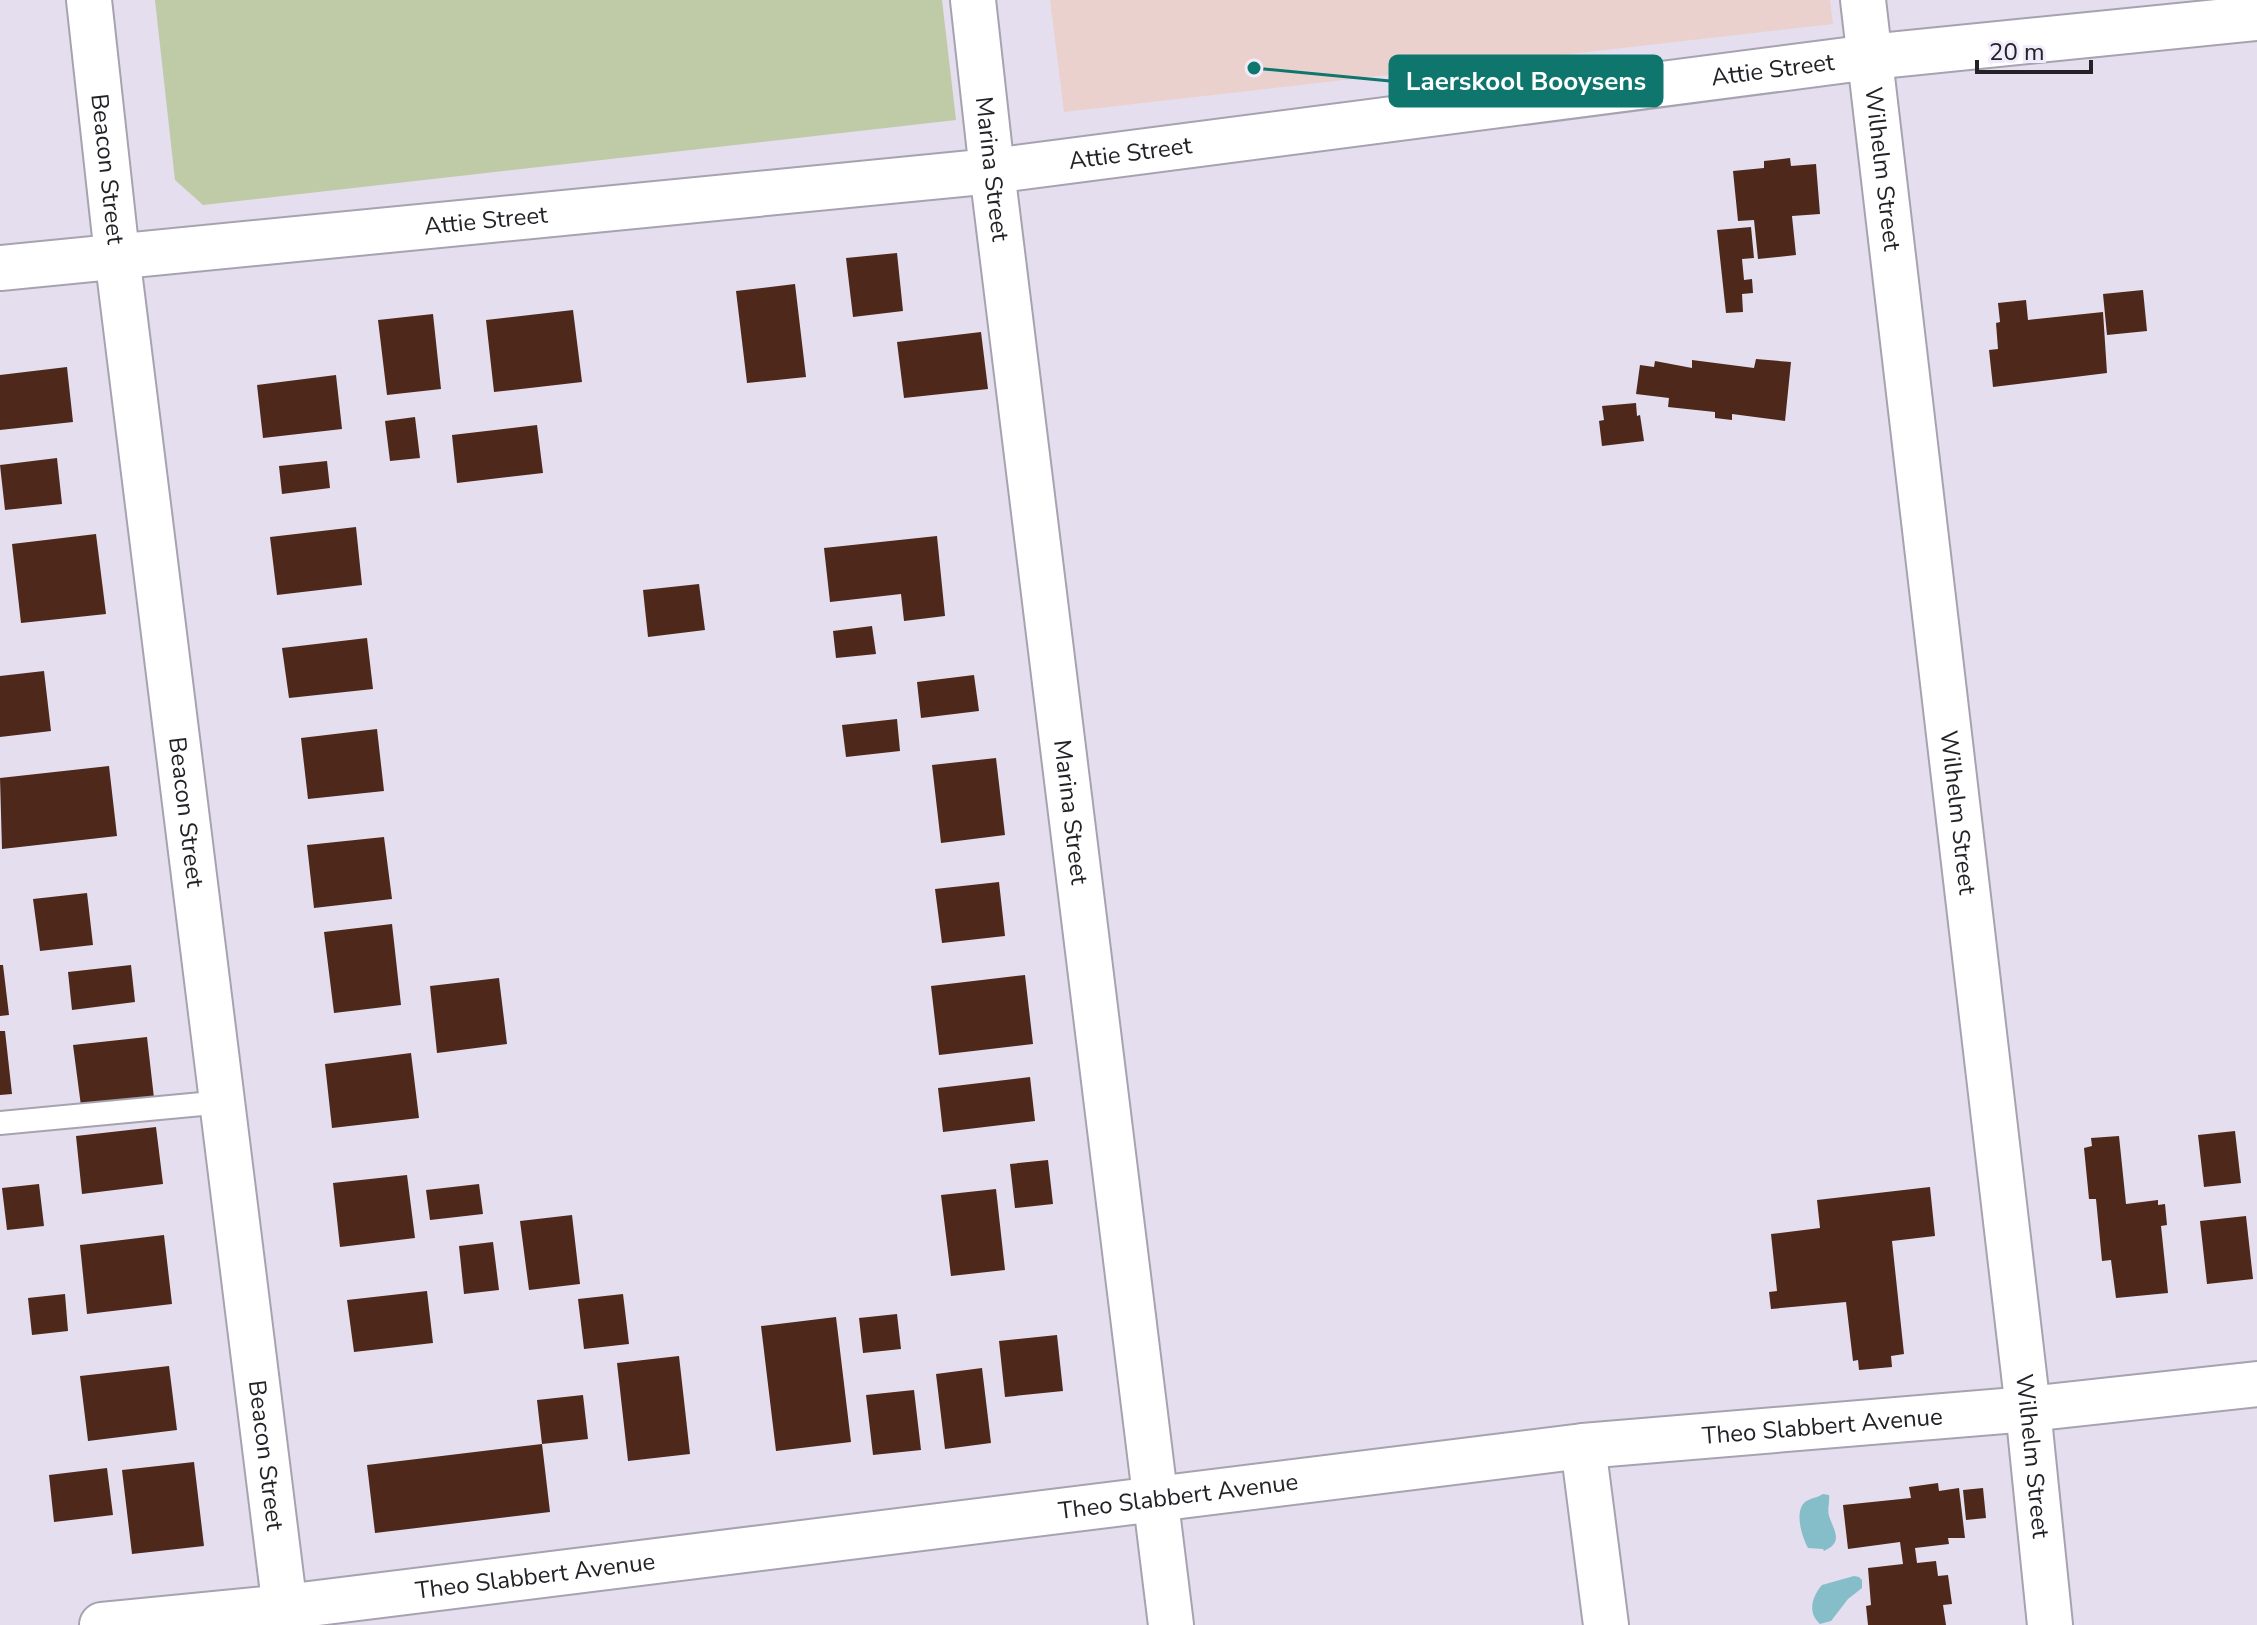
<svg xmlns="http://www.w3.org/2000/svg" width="2257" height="1625" font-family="'Nunito Sans',sans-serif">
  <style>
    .education { fill: #ebd1cd }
    .park { fill: #becba6 }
    .water { fill: #85bdc8 }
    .building { fill: #4d281b }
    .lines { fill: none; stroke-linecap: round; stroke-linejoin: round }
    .service-casing { stroke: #a7a2b0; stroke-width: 26 }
    .minor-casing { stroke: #a7a2b0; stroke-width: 48 }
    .service { stroke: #fff; stroke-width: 22 }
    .minor { stroke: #fff; stroke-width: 44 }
    .labels { text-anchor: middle; stroke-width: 8; stroke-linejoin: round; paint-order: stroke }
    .street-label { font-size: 24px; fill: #242227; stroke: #f1ecfb }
    .leader { fill: none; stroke: #0f766e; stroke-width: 3 }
    .callout-dot { fill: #0f766e; stroke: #f1ecfb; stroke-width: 3 }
    .callout { fill: #0f766e; stroke: #0f766e; stroke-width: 3 }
    .callout-label { font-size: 26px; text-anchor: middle; font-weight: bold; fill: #fff }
  </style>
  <rect width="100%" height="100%" fill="#e4deee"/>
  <path class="education" d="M 1050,0 L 1830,0 L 1833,24 L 1064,112 Z"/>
  <path class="park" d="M 155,0 L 942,0 L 956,120 L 203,205 L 175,180 Z"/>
  <path class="water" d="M 1823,1494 L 1829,1495 C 1830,1502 1827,1509 1829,1516 C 1834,1531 1844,1542 1824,1551 L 1823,1549 L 1808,1548 C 1802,1537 1794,1512 1805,1502 C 1810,1498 1817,1498 1823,1494 Z
    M 1854,1576 L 1859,1577 L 1862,1580 L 1862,1588 L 1848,1599 L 1831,1621 L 1820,1624 C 1807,1612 1812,1597 1822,1585 Z"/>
  <path class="building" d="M 1790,158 L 1791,166 L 1816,164 L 1820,214 L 1792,216 L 1796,255 L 1758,259 L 1754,220 L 1738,221 L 1733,171 L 1764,168 L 1764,161 Z
    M 1751,227 L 1754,258 L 1742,259 L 1744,280 L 1752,279 L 1753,293 L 1742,294 L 1743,312 L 1726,313 L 1717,230 Z
    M 897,253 L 903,311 L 853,317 L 846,258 Z
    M 795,284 L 806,377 L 747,383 L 736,291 Z
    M 2143,290 L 2147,331 L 2107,335 L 2103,294 Z
    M 2026,300 L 2028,320 L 2103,312 L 2107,373 L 1993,387 L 1989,350 L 1998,349 L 1996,323 L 2000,322 L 1998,303 Z
    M 573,310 L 582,382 L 494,392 L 486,320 Z
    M 433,314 L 441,389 L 387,395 L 378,320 Z
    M 981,332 L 988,389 L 904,398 L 897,342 Z
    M 1756,359 L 1791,362 L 1785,421 L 1732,414 L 1732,420 L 1715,418 L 1715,412 L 1668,407 L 1669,398 L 1636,394 L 1640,365 L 1654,367 L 1655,361 L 1692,368 L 1692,360 L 1754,368 Z
    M 67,367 L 73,422 L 0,430 L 0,375 Z
    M 336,375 L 342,429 L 263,438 L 257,385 Z
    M 1636,403 L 1637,416 L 1640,415 L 1644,441 L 1602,446 L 1599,421 L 1604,420 L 1602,406 Z
    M 415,417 L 420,458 L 390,461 L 385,421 Z
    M 537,425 L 543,473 L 457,483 L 452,435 Z
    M 57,458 L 62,504 L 5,510 L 0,465 Z
    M 327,461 L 330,488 L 282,494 L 279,466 Z
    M 356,527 L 362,585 L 277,595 L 270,537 Z
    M 96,534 L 106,614 L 21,623 L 12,544 Z
    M 937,536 L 945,616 L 904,621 L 901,594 L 830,602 L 824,548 Z
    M 699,584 L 705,630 L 648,637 L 643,590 Z
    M 872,626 L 876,654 L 836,658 L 833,631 Z
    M 367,638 L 373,689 L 289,698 L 282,648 Z
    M 44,671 L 51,731 L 0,737 L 0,676 Z
    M 974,675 L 979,711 L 921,718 L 917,682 Z
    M 897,719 L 900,751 L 846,757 L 842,725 Z
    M 377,729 L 384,791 L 308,799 L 301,738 Z
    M 996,758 L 1005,835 L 941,843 L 932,765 Z
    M 109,766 L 117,836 L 2,849 L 0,778 Z
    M 384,837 L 392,899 L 314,908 L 307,845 Z
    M 999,882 L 1005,936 L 942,943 L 935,889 Z
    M 87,893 L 93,945 L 40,951 L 33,899 Z
    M 392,924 L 401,1005 L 334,1013 L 324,932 Z
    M 0,965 L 3,965 L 9,1015 L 0,1016 Z
    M 131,965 L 135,1002 L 72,1010 L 68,972 Z
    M 1025,975 L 1033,1044 L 939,1055 L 931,986 Z
    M 499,978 L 507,1044 L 437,1053 L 430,986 Z
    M 0,1031 L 5,1031 L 12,1094 L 0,1095 Z
    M 147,1037 L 154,1098 L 81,1106 L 73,1045 Z
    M 411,1053 L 419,1118 L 332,1128 L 325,1064 Z
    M 1030,1077 L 1035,1121 L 943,1132 L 938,1088 Z
    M 156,1127 L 163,1184 L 82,1194 L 76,1136 Z
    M 2235,1131 L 2241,1183 L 2204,1187 L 2198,1135 Z
    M 2119,1136 L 2126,1204 L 2158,1200 L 2158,1205 L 2165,1204 L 2167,1225 L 2161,1226 L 2168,1293 L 2116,1298 L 2111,1260 L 2102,1261 L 2096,1199 L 2089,1199 L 2084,1148 L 2092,1146 L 2091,1138 Z
    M 1048,1160 L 1053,1204 L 1015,1208 L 1010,1164 Z
    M 407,1175 L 415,1238 L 340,1247 L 333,1183 Z
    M 39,1184 L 44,1226 L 7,1230 L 2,1188 Z
    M 479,1184 L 483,1214 L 430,1220 L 426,1190 Z
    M 1930,1187 L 1935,1236 L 1892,1241 L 1904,1354 L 1891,1356 L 1892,1367 L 1859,1370 L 1858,1360 L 1853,1361 L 1846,1302 L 1771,1309 L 1769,1292 L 1777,1291 L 1771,1234 L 1820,1228 L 1817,1200 Z
    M 996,1189 L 1005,1270 L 951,1276 L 941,1195 Z
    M 572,1215 L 580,1284 L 529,1290 L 520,1221 Z
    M 2246,1216 L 2253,1279 L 2207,1284 L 2200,1221 Z
    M 164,1235 L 172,1304 L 87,1314 L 80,1245 Z
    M 493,1242 L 499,1290 L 464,1294 L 459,1246 Z
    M 427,1291 L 433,1343 L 354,1352 L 347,1300 Z
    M 65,1294 L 68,1331 L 32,1335 L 28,1298 Z
    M 623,1294 L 629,1344 L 584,1349 L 578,1299 Z
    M 897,1314 L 901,1349 L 863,1353 L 859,1318 Z
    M 836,1317 L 851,1442 L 776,1451 L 761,1326 Z
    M 1057,1335 L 1063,1391 L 1005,1397 L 999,1341 Z
    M 679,1356 L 690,1454 L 628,1461 L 617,1363 Z
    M 169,1366 L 177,1430 L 88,1441 L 80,1376 Z
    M 982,1368 L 991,1443 L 945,1449 L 936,1374 Z
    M 914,1390 L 921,1450 L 873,1455 L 866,1395 Z
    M 583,1395 L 588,1439 L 542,1444 L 537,1400 Z
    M 542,1444 L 550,1512 L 375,1533 L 367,1465 Z
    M 194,1462 L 204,1546 L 132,1554 L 122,1470 Z
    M 107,1468 L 113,1515 L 54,1522 L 49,1475 Z
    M 1938,1483 L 1939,1491 L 1959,1488 L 1965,1538 L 1948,1538 L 1949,1544 L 1915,1548 L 1917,1563 L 1936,1561 L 1938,1576 L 1948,1575 L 1952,1604 L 1943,1605 L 1946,1625 L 1868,1625 L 1866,1606 L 1871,1605 L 1868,1568 L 1903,1564 L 1900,1542 L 1848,1549 L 1843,1505 L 1911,1498 L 1909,1487 Z
    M 1983,1488 L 1986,1518 L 1966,1520 L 1963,1490 Z"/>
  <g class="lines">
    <g class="service-casing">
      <path id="service" d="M 0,1123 L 223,1102"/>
    </g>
    <g class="minor-casing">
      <g id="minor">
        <path id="s1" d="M 89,0 L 117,255 L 287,1625"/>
        <path id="s2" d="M 973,0 L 992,171 L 1171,1625"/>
        <path id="s3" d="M 1863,0 L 2028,1409 L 2050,1625"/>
        <path id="s4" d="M 0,268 L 992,171 L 1870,57 L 2257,18"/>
        <path d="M 1583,1446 L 1606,1625"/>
        <path id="s5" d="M 102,1625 L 285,1607 L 1583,1446 L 2028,1409 L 2257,1384"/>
      </g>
    </g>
    <use href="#service" class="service"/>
    <use href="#minor" class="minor"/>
  </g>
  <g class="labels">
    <g class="street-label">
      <text dy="8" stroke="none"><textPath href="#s4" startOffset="1784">Attie Street</textPath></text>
      <text dy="8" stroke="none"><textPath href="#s4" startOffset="1136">Attie Street</textPath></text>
      <text dy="8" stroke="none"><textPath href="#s1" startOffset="170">Beacon Street</textPath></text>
      <text dy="8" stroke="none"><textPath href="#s2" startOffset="170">Marina Street</textPath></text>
      <text dy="8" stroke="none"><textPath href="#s3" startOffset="170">Wilhelm Street</textPath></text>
      <text dy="8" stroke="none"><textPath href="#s4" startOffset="488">Attie Street</textPath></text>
      <text dy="8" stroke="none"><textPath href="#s3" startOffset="818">Wilhelm Street</textPath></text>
      <text dy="8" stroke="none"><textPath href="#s1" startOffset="818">Beacon Street</textPath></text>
      <text dy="8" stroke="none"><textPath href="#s2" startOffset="818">Marina Street</textPath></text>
      <text dy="8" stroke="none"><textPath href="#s5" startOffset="1732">Theo Slabbert Avenue</textPath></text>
      <text dy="8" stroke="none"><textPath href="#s1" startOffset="1466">Beacon Street</textPath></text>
      <text dy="8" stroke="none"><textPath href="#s3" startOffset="1466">Wilhelm Street</textPath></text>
      <text dy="8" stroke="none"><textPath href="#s5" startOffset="1084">Theo Slabbert Avenue</textPath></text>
      <text dy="8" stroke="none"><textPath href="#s5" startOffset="436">Theo Slabbert Avenue</textPath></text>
    </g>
  </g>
  <path class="leader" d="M1254 68L1390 81"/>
  <circle class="callout-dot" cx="1254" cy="68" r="8"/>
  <rect class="callout" x="1390" y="56" width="272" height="50" rx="8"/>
  <g class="callout-label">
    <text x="1526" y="90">Laerskool Booysens</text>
  </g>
  <path d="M1977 60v12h114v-12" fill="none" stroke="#242227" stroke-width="4"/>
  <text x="1989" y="60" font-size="24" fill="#242227" stroke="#f1ecfb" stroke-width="6" paint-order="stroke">20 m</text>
</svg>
